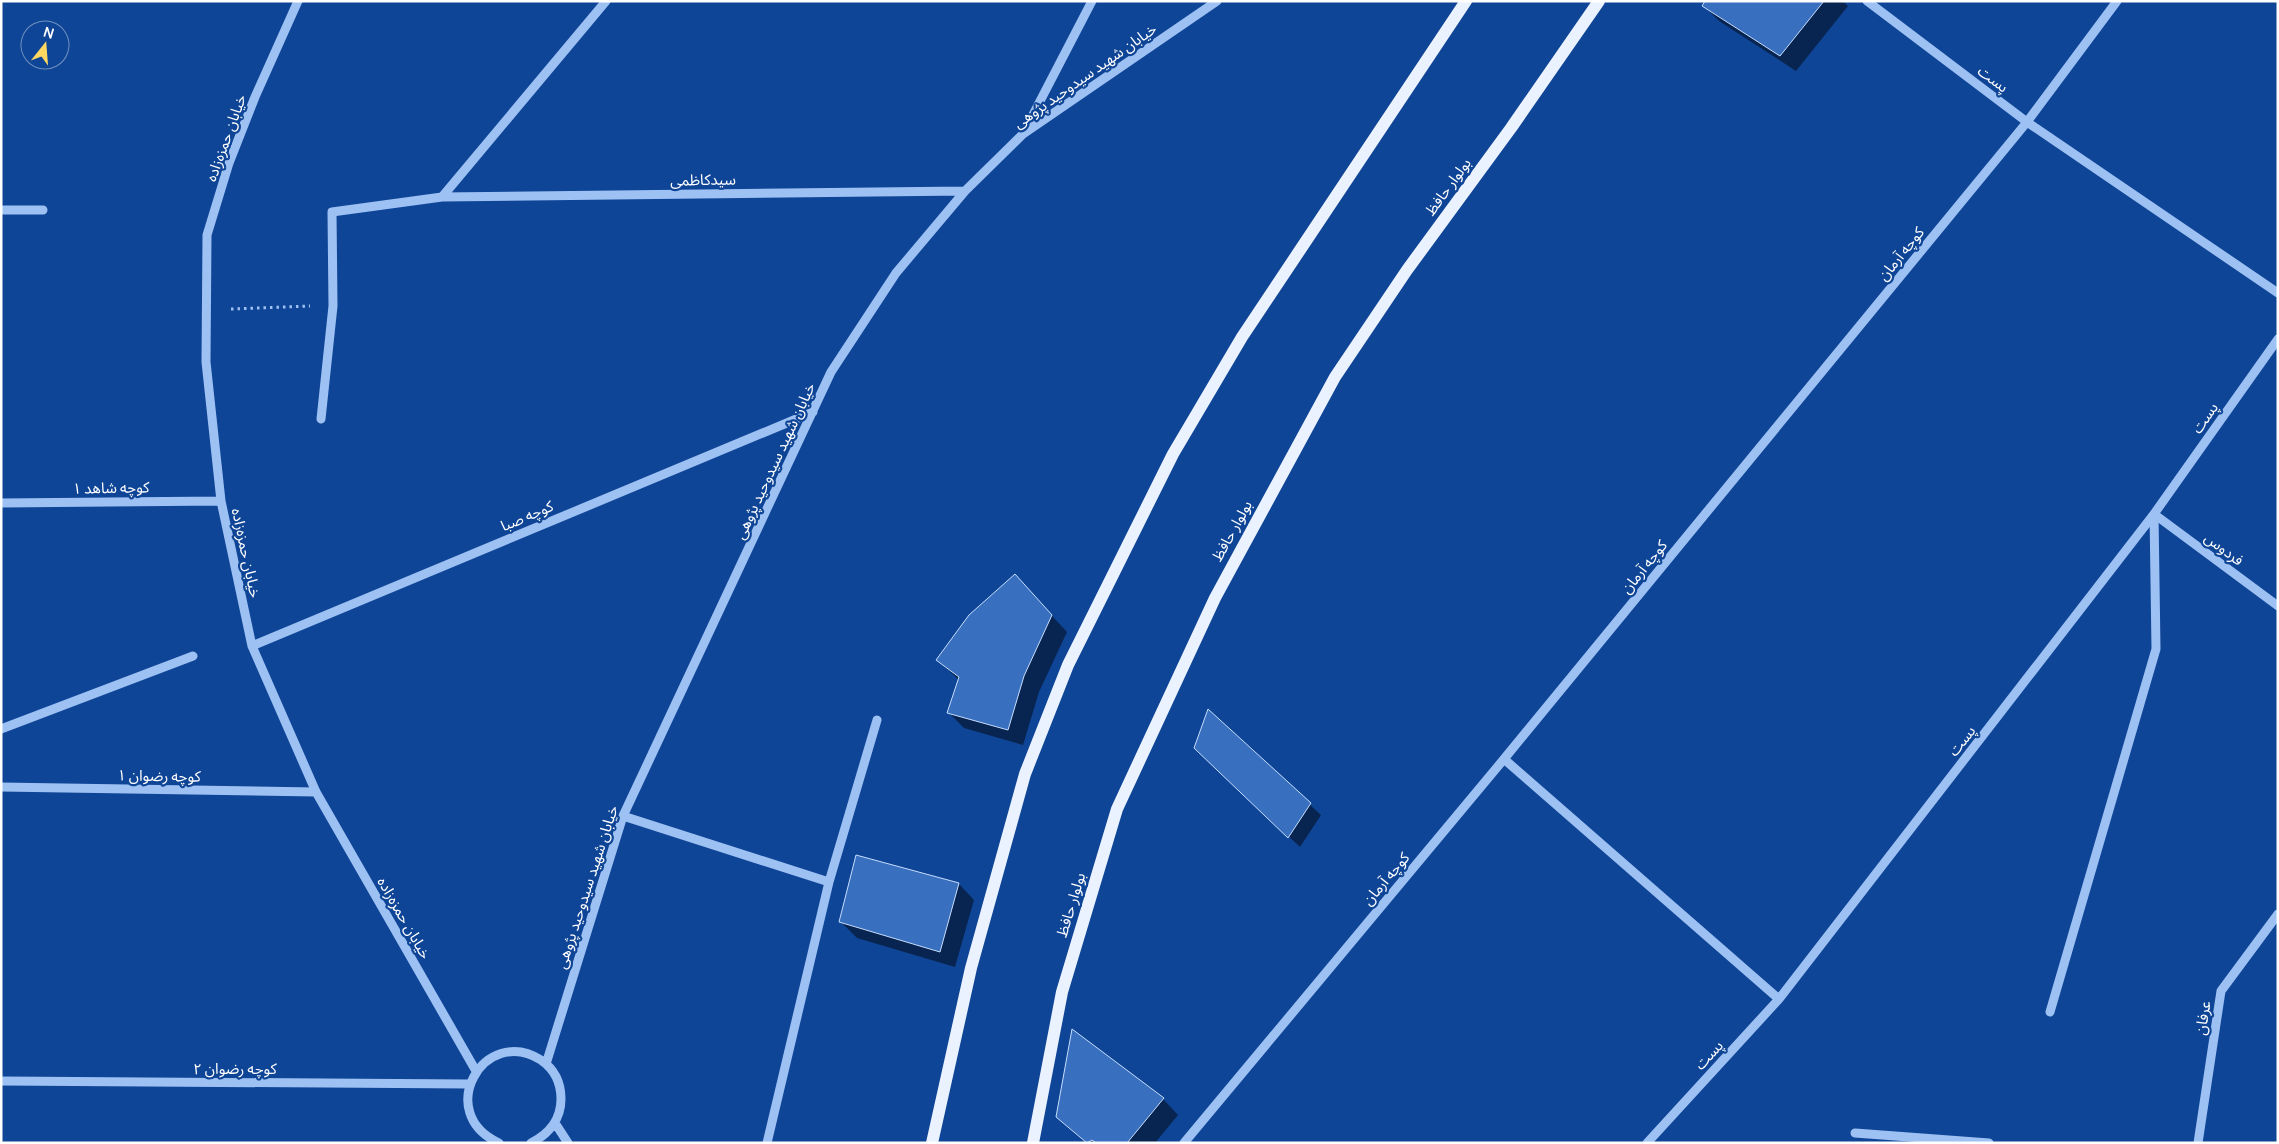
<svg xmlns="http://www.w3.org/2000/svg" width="2279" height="1144" font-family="Manrope,'Noto Sans Arabic',sans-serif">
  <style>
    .shadow { fill: #0007 }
    .building { fill: #386fbf; stroke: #c6ddfe }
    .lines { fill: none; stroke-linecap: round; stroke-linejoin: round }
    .path { stroke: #9ec1f4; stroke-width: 3; stroke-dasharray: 2.5 4; stroke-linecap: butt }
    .minor { stroke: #9ec1f4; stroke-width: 9 }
    .major { stroke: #ebf2ff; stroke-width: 12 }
    .labels { text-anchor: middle; stroke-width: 4.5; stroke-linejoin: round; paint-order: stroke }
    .street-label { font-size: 15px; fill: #fff; stroke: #0f4596 }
  </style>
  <rect width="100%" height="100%" fill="#0f4596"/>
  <path class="shadow" d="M 1706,1 L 1843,1 L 1848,6 L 1796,71 L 1719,21 L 1703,5 Z
    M 1015,576 L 1067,632 L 1039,692 L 1023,745 L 964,728 L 948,712 L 959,680 L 938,660 Z
    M 1209,711 L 1321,815 L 1300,847 L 1206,759 Z
    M 959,884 L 974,900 L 955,967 L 857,938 L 841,922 Z
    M 1163,1099 L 1178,1115 L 1155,1143 L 1086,1143 L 1058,1116 Z"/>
  <path class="building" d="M 1705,1 L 1824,1 L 1780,56 L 1702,6 Z
    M 1015,574 L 1052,615 L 1024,676 L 1008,730 L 947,713 L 959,677 L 936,660 L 969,615 Z
    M 1208,709 L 1311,803 L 1288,838 L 1194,748 Z
    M 856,855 L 959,883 L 940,952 L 839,922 Z
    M 1072,1029 L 1164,1098 L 1127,1143 L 1096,1143 L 1092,1140 L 1087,1143 L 1056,1117 Z"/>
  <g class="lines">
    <path class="path" d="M 231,309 L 310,306"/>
    <path class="minor" d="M 298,1 L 255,97 L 229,163 L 207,235 L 206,362 L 221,501 L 252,646 L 316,792 L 476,1071
      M 1867,1 L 2027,122 L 2278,293
      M 1024,132 L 1092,1
      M 442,197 L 965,191
      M 1,210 L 43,210
      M 321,419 L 333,306 L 332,212 L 442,197 L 606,1
      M 1,503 L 221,501
      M 2154,514 L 2278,606
      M 252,646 L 813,412
      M 1,729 L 193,656
      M 1504,759 L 1779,999
      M 1,787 L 316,792
      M 623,816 L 829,882 L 767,1143
      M 829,882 L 877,720
      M 2050,1012 L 2156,649 L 2154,514
      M 546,1064 L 623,816 L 831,372 L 896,273 L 965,191 L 1023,134 L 1217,1
      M 1,1081 L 469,1084
      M 555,1123 L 568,1143
      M 1855,1133 L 1989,1143
      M 499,1143 C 433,1113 484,1024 541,1060 C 554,1069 561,1083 561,1099 C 561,1119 549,1134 531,1143
      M 1184,1143 L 1504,759 L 2027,122 L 2117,1
      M 1647,1143 L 1779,999 L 2154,514 L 2278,339
      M 2198,1143 L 2221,991 L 2278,914"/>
    <path class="major" d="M 932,1143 L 971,968 L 1025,774 L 1068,665 L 1173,454 L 1242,337 L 1466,1
      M 1033,1143 L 1062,992 L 1117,809 L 1215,598 L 1335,377 L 1407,270 L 1511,128 L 1599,1"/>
  </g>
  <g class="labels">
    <g class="street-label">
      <text transform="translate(1085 76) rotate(-35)" y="5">خیابان شهید سیدوحید پژوهی</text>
      <text transform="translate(1993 79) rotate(37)" y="5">پست</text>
      <text transform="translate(226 138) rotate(-70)" y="5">خیابان حمزه‌زاده</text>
      <text transform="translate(703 180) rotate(-1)" y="5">سیدکاظمی</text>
      <text transform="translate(1448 187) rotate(-54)" y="5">بولوار حافظ</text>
      <text transform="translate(1901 254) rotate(-51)" y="5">کوچه آرمان</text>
      <text transform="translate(2205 418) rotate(-55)" y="5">پست</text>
      <text transform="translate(775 461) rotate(-65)" y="5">خیابان شهید سیدوحید پژوهی</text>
      <text transform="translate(111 488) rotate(-1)" y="5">کوچه شاهد ۱</text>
      <text transform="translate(527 516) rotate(-23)" y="5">کوچه صبا</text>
      <text transform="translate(1232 531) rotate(-61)" y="5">بولوار حافظ</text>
      <text transform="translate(2224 549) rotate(37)" y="5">فردوس</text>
      <text transform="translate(246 553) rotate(78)" y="5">خیابان حمزه‌زاده</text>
      <text transform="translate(1644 567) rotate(-51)" y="5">کوچه آرمان</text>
      <text transform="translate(1962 741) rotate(-52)" y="5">پست</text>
      <text transform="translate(159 776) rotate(1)" y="5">کوچه رضوان ۱</text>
      <text transform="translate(1386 879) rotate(-50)" y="5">کوچه آرمان</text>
      <text transform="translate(587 887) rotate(-72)" y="5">خیابان شهید سیدوحید پژوهی</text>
      <text transform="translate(1071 905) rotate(-73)" y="5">بولوار حافظ</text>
      <text transform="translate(404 918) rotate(60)" y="5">خیابان حمزه‌زاده</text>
      <text transform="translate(2203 1018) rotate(-81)" y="5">عرفان</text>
      <text transform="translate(1709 1055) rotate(-47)" y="5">پست</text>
      <text x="235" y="1074">کوچه رضوان ۲</text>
    </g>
  </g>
  <rect width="2279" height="1144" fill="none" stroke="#ffffff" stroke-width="5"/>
  <g transform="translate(45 45) rotate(17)"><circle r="24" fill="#0f4596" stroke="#6f8fc0"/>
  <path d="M0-4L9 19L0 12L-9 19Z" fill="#ffd861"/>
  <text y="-8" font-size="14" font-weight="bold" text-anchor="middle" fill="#ffffff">N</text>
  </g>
</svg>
